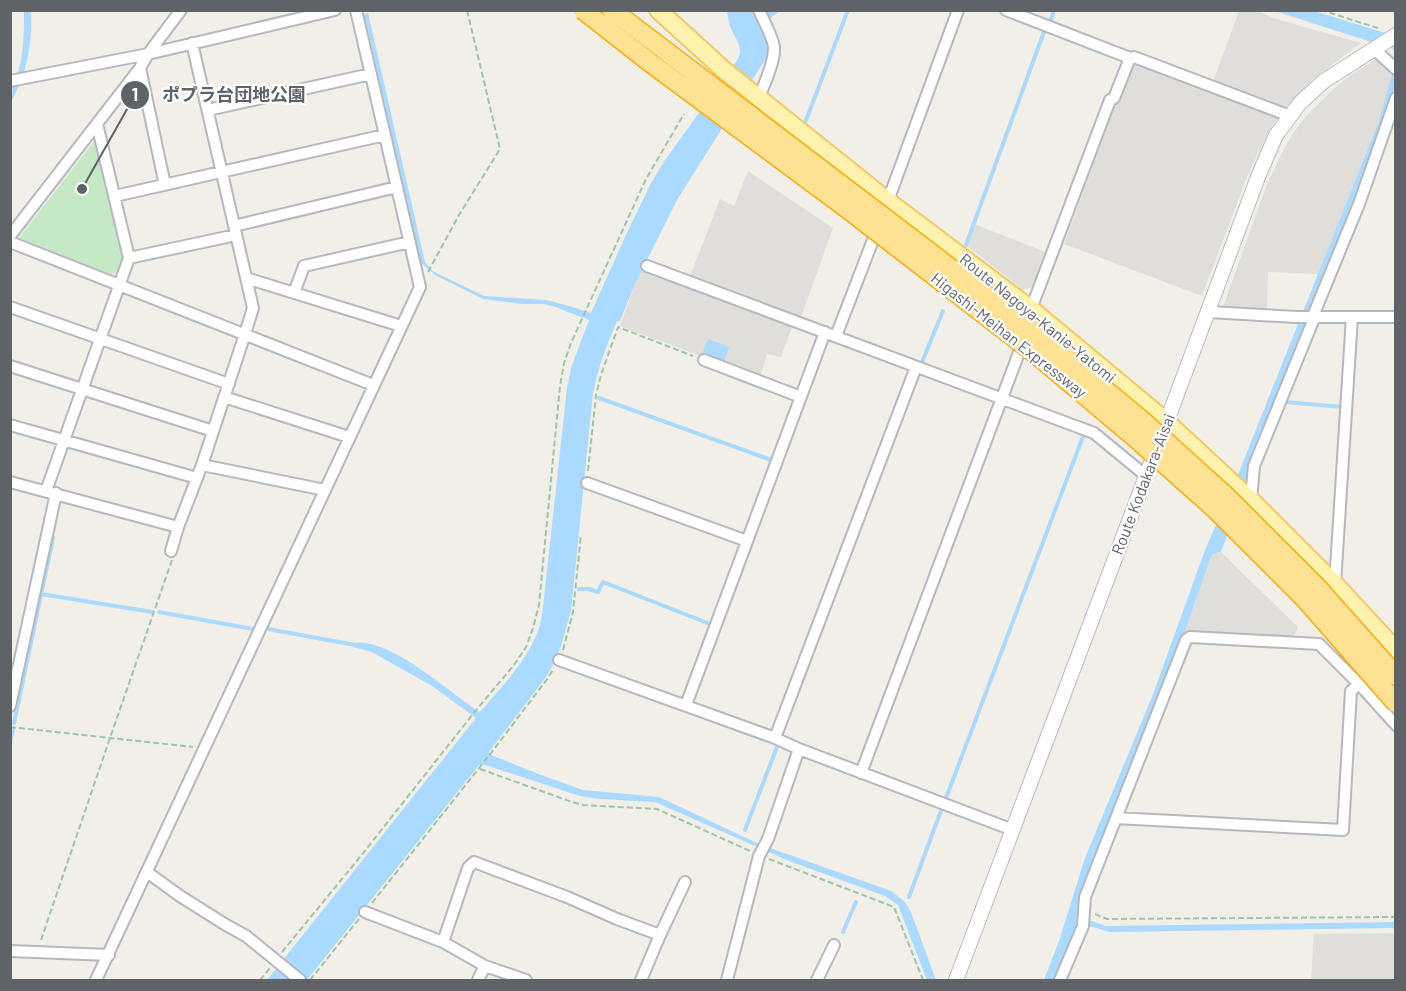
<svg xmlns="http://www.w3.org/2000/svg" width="1406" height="991" font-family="Barlow,'Noto Sans JP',sans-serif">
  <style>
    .industrial { fill: #e0deda }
    .green { fill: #c5e8c5 }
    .water { fill: #aadaff }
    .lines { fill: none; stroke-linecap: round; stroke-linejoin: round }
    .stream { stroke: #aadaff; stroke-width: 4 }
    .street-casing { stroke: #b5b8bc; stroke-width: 14 }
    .secondary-casing { stroke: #b6babf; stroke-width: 16 }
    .primary-casing { stroke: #f2c960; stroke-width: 20 }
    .path { stroke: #9cc7a9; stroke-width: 2; stroke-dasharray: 6 3; stroke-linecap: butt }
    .street { stroke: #fff; stroke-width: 10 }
    .secondary { stroke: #fff; stroke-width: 14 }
    .primary { stroke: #fff2af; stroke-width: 16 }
    .highway-bridge-casing { stroke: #f9ab00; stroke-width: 21; stroke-linecap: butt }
    .highway-bridge { stroke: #fde293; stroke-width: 18 }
    .labels { text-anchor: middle; stroke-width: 4.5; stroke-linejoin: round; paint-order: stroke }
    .street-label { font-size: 16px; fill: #5f6368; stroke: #fff }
    .leader { fill: none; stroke: #5f6368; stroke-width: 2 }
    .callout-dot { fill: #5f6368; stroke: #fff; stroke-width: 2 }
    .mark-label { font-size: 18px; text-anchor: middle; font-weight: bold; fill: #fff }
    .callout-label { font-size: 18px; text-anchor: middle; font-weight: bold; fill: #5f6368; stroke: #fff; stroke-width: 4.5; stroke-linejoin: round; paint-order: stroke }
  </style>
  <rect width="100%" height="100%" fill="#f1efe8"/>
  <path class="industrial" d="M 1239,11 L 1258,11 L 1276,19 L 1361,43 L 1317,76 L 1296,96 L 1284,110 L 1212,84 Z
    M 1379,58 L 1393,71 L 1378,124 L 1318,274 L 1268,272 L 1267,311 L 1223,307 L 1267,184 L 1284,149 L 1292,135 L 1306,116 L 1337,86 L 1352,74 Z
    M 1134,61 L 1279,116 L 1268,133 L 1249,172 L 1202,296 L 1064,244 L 1131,62 Z
    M 748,171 L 833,228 L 800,320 L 689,279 L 720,199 L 734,206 Z
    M 974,224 L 1045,252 L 1034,286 L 1023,290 L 966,245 Z
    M 643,268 L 794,322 L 781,357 L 767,354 L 760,378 L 620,326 L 635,284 Z
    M 1221,552 L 1298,627 L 1291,641 L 1183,637 L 1212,554 Z
    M 1395,933 L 1395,980 L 1311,980 L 1314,934 Z"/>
  <path class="green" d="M 95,140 L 123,257 L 117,273 L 113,275 L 19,238 Z"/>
  <path class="water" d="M 24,11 L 31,11 C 33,42 26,75 11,102 C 10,88 15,83 19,69 C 24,50 24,30 24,11 Z
    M 727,11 L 780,11 L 769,19 L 762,28 C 765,39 770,49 765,60 L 677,200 L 635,284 L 620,321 L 617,321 C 607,344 598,368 593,393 L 571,611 L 561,646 L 553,665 L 546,677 L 489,752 L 491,755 L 541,775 L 583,790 L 659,797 L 759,844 L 891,891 L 905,902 L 911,912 L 936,980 L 927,980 L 898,905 L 885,896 L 789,861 L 655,802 L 599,799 L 580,796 L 485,765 L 479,765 L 307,980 L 267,980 L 476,718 L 432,686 L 372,652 L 353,647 L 350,644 C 387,633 449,693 480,712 C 502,687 526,662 538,631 C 541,623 542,615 543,607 L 567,388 L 571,368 L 589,320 L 555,307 L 544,304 L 522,304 L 483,299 L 435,275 L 421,263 L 364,14 L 368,13 L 425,262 L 434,272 L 484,296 L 546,300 L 569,306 L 591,313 L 625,237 L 651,183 L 665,160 L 738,59 C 744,44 734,39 730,26 C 728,21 728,15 727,11 Z
    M 1275,11 L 1314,11 L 1395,36 L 1395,58 L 1393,49 Z
    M 1395,63 L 1395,86 L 1376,148 L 1248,470 L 1248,479 L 1221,552 L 1212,554 L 1183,637 L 1082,894 L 1078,914 L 1089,920 L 1106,926 L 1395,922 L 1395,928 L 1110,932 L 1086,925 L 1076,925 L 1054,980 L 1044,980 L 1059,941 L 1085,858 L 1152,697 L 1205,550 L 1239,472 L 1367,151 L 1378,124 Z
    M 708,339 L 729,347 L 724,361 L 703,352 Z"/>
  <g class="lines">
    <path class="stream" d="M 1050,23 L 1054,10
      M 805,123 L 848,10
      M 966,245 L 1045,29
      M 922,362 L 943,311
      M 599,398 L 774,461
      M 1285,402 L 1342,407
      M 579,589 L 589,589 L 598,592 L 603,582 L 710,624
      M 41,594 L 152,612
      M 159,612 L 253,629
      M 268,629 L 355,645
      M 14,723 L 53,538
      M 10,741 L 13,730
      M 946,798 L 1084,434
      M 745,830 L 777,747
      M 909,897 L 942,808
      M 843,932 L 856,902"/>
    <g class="street-casing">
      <path id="street" d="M 1006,10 L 1130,58 L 1134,57 L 1290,116
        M 192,43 L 253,308 L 245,334 L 202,465
        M 1374,49 L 1396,69
        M 140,68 L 165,185
        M 10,81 L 148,54 L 335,10
        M 759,98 C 764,84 775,62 774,47 C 772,35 764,22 759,10
        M 208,110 L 371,74
        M 115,196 L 385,135
        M 886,206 L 958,10
        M 234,226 L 397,187
        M 10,236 L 140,68 L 148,54 L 181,10
        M 10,242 L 373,385
        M 129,258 L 236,235
        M 647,266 L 1094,433 L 1145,475
        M 246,278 L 401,326
        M 294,293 L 304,266 L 410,242
        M 10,307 L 229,384
        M 1031,309 L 1110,100 L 1114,98 L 1130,58
        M 1209,312 L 1296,317 L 1396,317
        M 1313,316 L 1359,204 L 1396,98
        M 836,336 L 878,227
        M 704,360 L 801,397
        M 10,366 L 213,431
        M 224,397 L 349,437
        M 10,425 L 197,478
        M 10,482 L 178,527 L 202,465 L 325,490
        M 587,483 L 747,541
        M 46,491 L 129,258 L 97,124
        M 1251,500 L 1254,466 L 1315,316
        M 171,551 L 178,527
        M 1335,584 L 1352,317
        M 559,660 L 775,738 L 799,749 L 1013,830
        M 686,705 L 825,332
        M 10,706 L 56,493
        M 775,738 L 916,367
        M 861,773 L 1017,358 L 1023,340
        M 1116,818 L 1343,830 L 1351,691 L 1359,684
        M 147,872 L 180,896 L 226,925 L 246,936 L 300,980
        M 365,912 L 443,942 L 485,966
        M 443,942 L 468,868 L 474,862 L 567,897 L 617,919 L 660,935
        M 10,951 L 109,955
        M 96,980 L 420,287 L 356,10
        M 478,980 L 485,966 L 526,980
        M 641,980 L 660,935 L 685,882
        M 727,980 L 759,856 L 768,839 L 799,749
        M 817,980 L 834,945
        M 1060,980 L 1083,926 L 1085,897 L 1186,640 L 1190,637 L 1319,644 L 1359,684 L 1396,725"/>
    </g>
    <g class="secondary-casing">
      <path id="secondary" d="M 1164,429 L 1258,177 L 1276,135 L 1300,103 L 1324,81 L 1396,35
        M 956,980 L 1157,447"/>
    </g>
    <g class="primary-casing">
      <path id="primary" d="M 658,10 L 724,70 L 759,98 L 888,201 L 1031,309 L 1167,422 L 1251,500 L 1335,584 L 1396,650"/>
    </g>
    <path class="path" d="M 1321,10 L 1381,29
      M 428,272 L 459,215 L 500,149 L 467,10
      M 588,471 L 596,395 L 601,375 L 618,327 L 693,356
      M 563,650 L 573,612 L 581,535
      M 10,727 L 193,747
      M 480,769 L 572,802 L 583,805 L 657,809 L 750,851
      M 769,859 L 894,907 L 923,980
      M 372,903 L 491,753 L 548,678 L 554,668
      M 1095,914 L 1107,919 L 1396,917
      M 41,940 L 110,738 L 172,560
      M 282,952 L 360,857 L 477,709 L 514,665 L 526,647 L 533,628 L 539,605 L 560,386 L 564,363 L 571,343 L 646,179 L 684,114
      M 260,980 L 270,968
      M 310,980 L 359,919"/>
    <use href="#street" class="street"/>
    <use href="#secondary" class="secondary"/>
    <use href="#primary" class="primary"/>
    <g class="highway-bridge-casing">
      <path id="highway-bridge" d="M 583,10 L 648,61 L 845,207 L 1038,356 L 1133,436 L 1215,509 L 1305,599 L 1396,703
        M 612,10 L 1049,343 L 1144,422 L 1225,495 L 1317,587 L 1396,676"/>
    </g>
    <use href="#highway-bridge" class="highway-bridge"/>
  </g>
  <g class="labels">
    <g class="street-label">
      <text transform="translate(1038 318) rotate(39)" y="6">Route Nagoya-Kanie-Yatomi</text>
      <text transform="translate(1009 335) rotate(38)" y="6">Higashi-Meihan Expressway</text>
      <text transform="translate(1143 484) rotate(-69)" y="6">Route Kodakara-Aisai</text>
    </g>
  </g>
  <path class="leader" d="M82 189L135 95"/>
  <g class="callout-dot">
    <circle cx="82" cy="189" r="6"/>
    <circle cx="135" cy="95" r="15"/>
  </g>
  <g class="mark-label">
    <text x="135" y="101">1</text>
  </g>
  <g class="callout-label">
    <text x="234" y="101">ポプラ台団地公園</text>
  </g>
  <rect width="1406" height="991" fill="none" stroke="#5f6368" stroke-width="24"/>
</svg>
